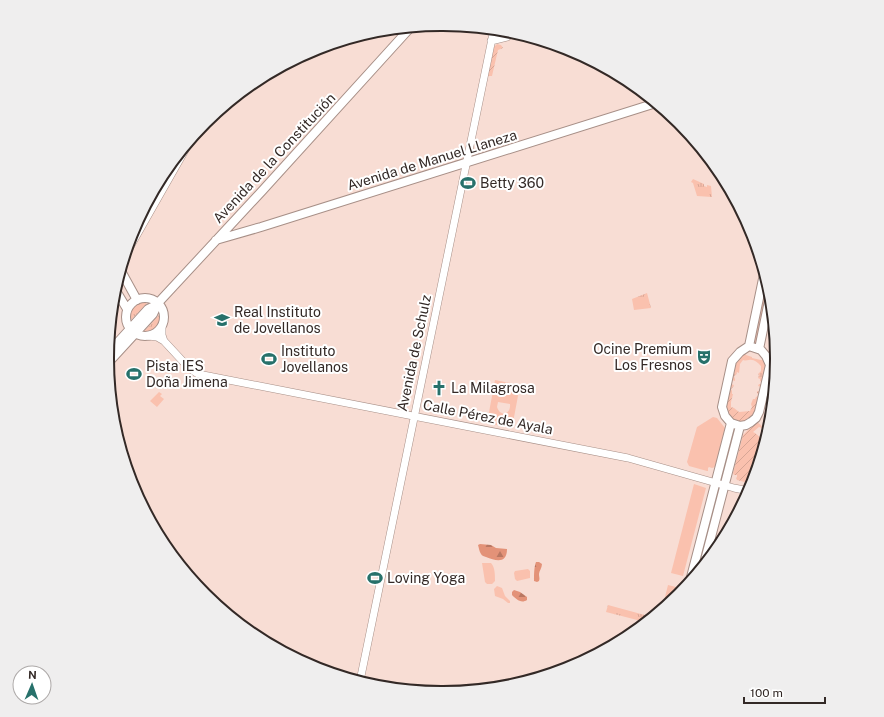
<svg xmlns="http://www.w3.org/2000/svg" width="884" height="717" font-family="'Public Sans',sans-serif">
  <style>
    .grass { fill: url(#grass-tufts) }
    .forest { fill: url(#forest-firs) }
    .park { fill: #fac1ae; fill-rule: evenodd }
    .garden { fill: url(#garden-furrows) }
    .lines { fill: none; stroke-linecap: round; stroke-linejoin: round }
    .minor-casing { stroke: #a78f87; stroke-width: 8 }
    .major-casing { stroke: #a78f87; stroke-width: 10 }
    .minor { stroke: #fff; stroke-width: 7 }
    .major { stroke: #fff; stroke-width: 8 }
    .labels { text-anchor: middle; stroke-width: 4; stroke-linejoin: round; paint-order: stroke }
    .street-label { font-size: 14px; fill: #332926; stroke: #fff }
    .poi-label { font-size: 14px; fill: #332926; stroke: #fff; text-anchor: start }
    .rim { fill: none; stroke: #332926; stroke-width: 2 }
  </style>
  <defs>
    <pattern id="grass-tufts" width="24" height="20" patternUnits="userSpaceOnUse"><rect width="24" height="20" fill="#fac1ae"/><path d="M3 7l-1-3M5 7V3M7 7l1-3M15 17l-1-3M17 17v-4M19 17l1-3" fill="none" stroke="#d7a696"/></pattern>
    <pattern id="forest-firs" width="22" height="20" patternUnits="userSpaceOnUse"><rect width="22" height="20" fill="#e39278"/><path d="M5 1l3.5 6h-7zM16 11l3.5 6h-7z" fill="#b97762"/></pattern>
    <pattern id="garden-furrows" width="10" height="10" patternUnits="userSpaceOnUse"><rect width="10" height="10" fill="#fac1ae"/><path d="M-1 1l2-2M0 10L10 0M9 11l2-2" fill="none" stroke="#d7a696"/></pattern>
  </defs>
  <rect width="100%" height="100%" fill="#f8ddd4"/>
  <path class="grass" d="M 693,179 L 704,184 L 704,186 L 707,187 L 707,185 L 711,186 L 712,197 L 697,196 L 693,183 L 691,182 Z
    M 766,280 L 768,287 L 757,343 L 755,344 L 753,343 Z
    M 647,293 L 651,308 L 634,310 L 632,299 Z
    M 143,302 L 147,303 L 129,322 C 127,310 132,305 143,302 Z
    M 159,315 C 162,328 155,334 142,334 Z
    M 744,353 L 746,355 L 752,357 L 752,358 L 761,360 L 764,359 L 766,366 L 761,387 L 758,386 L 759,384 L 761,384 L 762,382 L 760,381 L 760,379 L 758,378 L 759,375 L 758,374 L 761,371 L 761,366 C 758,363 754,359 749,360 C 747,360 745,361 743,360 L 740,364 L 739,373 L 737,372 L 736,375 L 734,376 L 735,379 L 735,381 L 732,380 L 737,360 Z
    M 718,491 L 720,493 L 699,570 L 694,576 L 716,492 Z
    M 608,605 L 652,617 L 645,622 L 606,612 Z"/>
  <path class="forest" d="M 480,544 L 491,545 L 496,548 L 507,549 C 507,564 496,561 486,557 C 484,556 482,556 481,554 C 479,551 479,548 478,545 Z
    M 536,562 L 539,562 L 542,564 C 542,568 539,571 539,574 C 539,577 540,578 539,581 L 537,582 L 534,581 C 534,575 534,567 536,562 Z
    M 514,590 L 520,592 L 527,597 L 527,600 C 521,604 516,599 512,595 L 512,592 Z"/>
  <path class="park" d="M 495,380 L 520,385 L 512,428 L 487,423 ZM 498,402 L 510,404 C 511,415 500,417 497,407 Z
    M 159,392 L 162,394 L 160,396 L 164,399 L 157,407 L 150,401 Z
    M 713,417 L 717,418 L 725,428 L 715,467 L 712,468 L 709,467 L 708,468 L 708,471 L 707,471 L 689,466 L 687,462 L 697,427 Z
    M 694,484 L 706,488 L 683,576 L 671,573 Z
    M 482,563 L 491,563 C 495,567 495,575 495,581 L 492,584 L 487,584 L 485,582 Z
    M 528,569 L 530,571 L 530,578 L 517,581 L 515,579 L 514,573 L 515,571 Z
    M 668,585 L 680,588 L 678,596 L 662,609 Z
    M 497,586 L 502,588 L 505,596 L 510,601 L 510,603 L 508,603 L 503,599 L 495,596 L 494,589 Z"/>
  <path class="garden" d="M 497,44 L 501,45 L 503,48 L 498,50 L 492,76 L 488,76 L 493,48 Z
    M 731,384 L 734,385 L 733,387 L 731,389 L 732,391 L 732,394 L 733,394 L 731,402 L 731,407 L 734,408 L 739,412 L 750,411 L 752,407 L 751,404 L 753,399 L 755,399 L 756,397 L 758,396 L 758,394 L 757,393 L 757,391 L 760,392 C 758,398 756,411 753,416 C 744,427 725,420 726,406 C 726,399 729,391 731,384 Z
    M 757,422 L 761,425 L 767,434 L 766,436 L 765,433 L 762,432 L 762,428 L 759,427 L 753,432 L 755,433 L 761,438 L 762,443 L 764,445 L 763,447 L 759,446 L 755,462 L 758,463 L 752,484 L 737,480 L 736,478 L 737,477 L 737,475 L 734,475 L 733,473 L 743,435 L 750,428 Z"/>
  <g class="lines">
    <g class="minor-casing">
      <path id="minor" d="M 491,41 L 507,37
        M 126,254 L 192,138
        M 162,326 L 162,335 L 164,341
        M 148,336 L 157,337 L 164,341 L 189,368 L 198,374 L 628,458 L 734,488 L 749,491
        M 360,681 L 494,29"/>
    </g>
    <g class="major-casing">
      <path id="major" d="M 216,240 L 261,227 L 656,103
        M 121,271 L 137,300
        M 115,289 L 127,309
        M126 317a19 19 0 1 1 38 0a19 19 0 1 1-38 0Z
        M 749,346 L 761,350 L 766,356 L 770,365 L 759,412 L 756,418 L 751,422 L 746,425 L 740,426 L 731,423 L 725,416 L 722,407 L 732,361 L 740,352 Z
        M 749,346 L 764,274
        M 759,349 L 770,296
        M 108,353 L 148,309 L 156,305
        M 108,363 L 153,314 L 158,303 L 262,191 L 411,27
        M 704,564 L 740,426
        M 690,581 L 731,423"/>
    </g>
    <use href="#minor" class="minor"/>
    <use href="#major" class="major"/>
  </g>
  <defs>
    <g id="stadium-bare" transform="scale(1.2)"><path d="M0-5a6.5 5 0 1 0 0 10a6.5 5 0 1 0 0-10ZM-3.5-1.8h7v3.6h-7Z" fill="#27716b" stroke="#fff" stroke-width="2.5" paint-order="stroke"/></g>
    <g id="school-bare" transform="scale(1.2)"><path d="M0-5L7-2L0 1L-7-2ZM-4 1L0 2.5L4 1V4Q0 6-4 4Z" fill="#27716b" stroke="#fff" stroke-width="2.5" paint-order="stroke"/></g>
    <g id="theatre-bare" transform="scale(1.2)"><path d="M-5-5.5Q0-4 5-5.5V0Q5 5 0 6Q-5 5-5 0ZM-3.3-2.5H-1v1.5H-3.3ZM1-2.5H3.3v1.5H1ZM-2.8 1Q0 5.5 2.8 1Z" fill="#27716b" stroke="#fff" stroke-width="2.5" paint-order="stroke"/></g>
    <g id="church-bare" transform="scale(1.2)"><path d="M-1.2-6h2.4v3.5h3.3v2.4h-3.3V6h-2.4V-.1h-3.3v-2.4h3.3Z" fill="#27716b" stroke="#fff" stroke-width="2.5" paint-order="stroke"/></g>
  </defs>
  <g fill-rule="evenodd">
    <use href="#stadium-bare" x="468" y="183"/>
    <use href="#school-bare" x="222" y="320"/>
    <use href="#theatre-bare" x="704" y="357"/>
    <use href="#stadium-bare" x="269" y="359"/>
    <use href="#stadium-bare" x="134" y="374"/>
    <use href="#church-bare" x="439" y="388"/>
    <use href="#stadium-bare" x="375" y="578"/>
  </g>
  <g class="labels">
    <g class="street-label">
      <text transform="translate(274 158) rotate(-47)" y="5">Avenida de la Constitución</text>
      <text transform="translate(432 160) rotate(-17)" y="5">Avenida de Manuel Llaneza</text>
      <text transform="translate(414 353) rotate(-78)" y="5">Avenida de Schulz</text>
      <text transform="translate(488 417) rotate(11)" y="5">Calle Pérez de Ayala</text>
    </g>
    <g class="poi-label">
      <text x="480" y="188">Betty 360</text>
      <text x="234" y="317">Real Instituto<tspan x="234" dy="16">de Jovellanos</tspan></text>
      <text x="692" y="354" text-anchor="end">Ocine Premium<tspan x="692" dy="16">Los Fresnos</tspan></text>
      <text x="281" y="356">Instituto<tspan x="281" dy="16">Jovellanos</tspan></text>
      <text x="146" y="371">Pista IES<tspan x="146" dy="16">Doña Jimena</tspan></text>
      <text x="451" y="393">La Milagrosa</text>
      <text x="387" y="583">Loving Yoga</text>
    </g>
  </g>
  <path d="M0 0H884V717H0ZM441 31H443A327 327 0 0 1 770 358V359A327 327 0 0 1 443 686H441A327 327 0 0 1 114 359V358A327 327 0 0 1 441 31Z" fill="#efeeee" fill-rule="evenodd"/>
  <path class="rim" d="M441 31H443A327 327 0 0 1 770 358V359A327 327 0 0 1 443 686H441A327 327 0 0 1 114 359V358A327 327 0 0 1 441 31Z"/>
  <g transform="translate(32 685) rotate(2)"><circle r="19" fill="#ffffff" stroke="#ada9a8"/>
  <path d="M0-3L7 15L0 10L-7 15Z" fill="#27716b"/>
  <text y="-6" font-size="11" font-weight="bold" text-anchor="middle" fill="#332926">N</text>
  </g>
  <path d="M744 697v6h81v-6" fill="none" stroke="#332926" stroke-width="2"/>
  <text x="750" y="697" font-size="12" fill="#332926" stroke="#ffffff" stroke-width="3" paint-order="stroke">100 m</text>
</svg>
